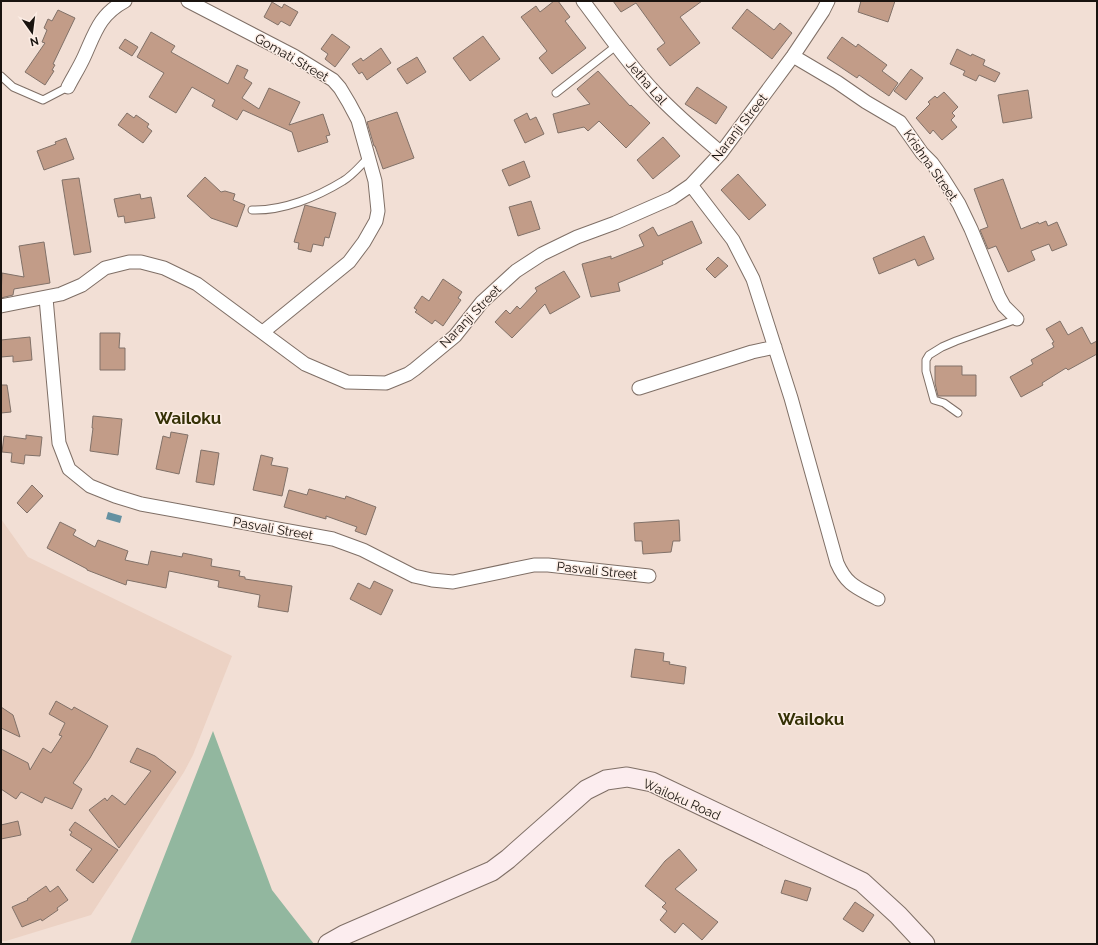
<svg xmlns="http://www.w3.org/2000/svg" width="1098" height="945" font-family="Raleway,sans-serif">
  <style>
    .built { fill: #ecd2c4 }
    .forest { fill: #92b79f }
    .water { fill: #6591a1 }
    .building { fill: #c29c88; stroke: #817168 }
    .lines { fill: none; stroke-linecap: round; stroke-linejoin: round }
    .lane-casing { stroke: #7f6f66; stroke-width: 9 }
    .street-casing { stroke: #7f6f66; stroke-width: 15 }
    .secondary-casing { stroke: #7f6f66; stroke-width: 21 }
    .lane { stroke: #fff; stroke-width: 7 }
    .street { stroke: #fff; stroke-width: 13 }
    .secondary { stroke: #fcedef; stroke-width: 19 }
    .labels { text-anchor: middle; stroke-width: 3; stroke-linejoin: round; paint-order: stroke }
    .street-label { font-size: 13px; fill: #19130f; stroke: #fcede5 }
    .district-label { font-size: 17px; font-weight: bold; fill: #353106; stroke: #fcede5 }
  </style>
  <rect width="100%" height="100%" fill="#f2dfd5"/>
  <path class="built" d="M 1,519 L 28,557 L 232,656 L 193,755 L 184,772 L 91,915 L 6,941 L 1,941 Z"/>
  <path class="forest" d="M 213,731 L 272,890 L 314,944 L 130,944 Z"/>
  <path class="water" d="M 108,512 L 122,516 L 120,523 L 106,519 Z"/>
  <path class="building" d="M 554,1 L 558,1 L 570,17 L 565,21 L 586,48 L 552,74 L 539,58 L 547,51 L 521,17 L 536,6 L 540,12 Z
    M 613,1 L 702,1 L 680,17 L 700,43 L 670,66 L 657,49 L 665,43 L 636,3 L 621,12 Z
    M 861,1 L 895,1 L 888,22 L 858,12 Z
    M 272,2 L 282,8 L 284,4 L 298,12 L 290,26 L 281,21 L 278,25 L 264,17 Z
    M 747,9 L 774,30 L 780,23 L 792,33 L 772,59 L 732,28 Z
    M 58,10 L 75,18 L 53,64 L 55,65 L 52,70 L 54,71 L 45,85 L 25,72 L 45,43 L 42,42 L 47,30 L 44,28 L 48,19 L 52,21 Z
    M 151,32 L 175,46 L 171,52 L 228,84 L 237,65 L 248,70 L 244,78 L 252,83 L 242,98 L 259,109 L 269,88 L 300,102 L 289,125 L 323,114 L 330,135 L 326,136 L 328,142 L 298,152 L 292,132 L 243,110 L 237,120 L 212,106 L 215,100 L 192,87 L 176,113 L 149,97 L 164,73 L 137,57 Z
    M 332,34 L 350,47 L 335,67 L 325,59 L 328,54 L 321,49 Z
    M 483,36 L 500,59 L 470,81 L 453,58 Z
    M 842,37 L 856,47 L 858,44 L 887,65 L 882,71 L 898,83 L 889,96 L 859,75 L 857,78 L 827,58 Z
    M 125,39 L 138,47 L 132,56 L 119,48 Z
    M 381,48 L 391,63 L 367,80 L 362,72 L 359,74 L 352,64 L 361,58 L 363,61 Z
    M 957,49 L 971,56 L 972,54 L 985,60 L 983,65 L 1000,73 L 995,82 L 979,75 L 976,81 L 963,75 L 965,71 L 950,64 Z
    M 417,57 L 426,72 L 407,84 L 397,69 Z
    M 911,69 L 923,78 L 906,100 L 894,91 Z
    M 598,71 L 630,106 L 631,105 L 650,123 L 626,148 L 599,121 L 588,131 L 584,127 L 558,133 L 553,114 L 590,104 L 577,89 Z
    M 697,87 L 727,107 L 716,124 L 685,104 Z
    M 1028,90 L 1032,118 L 1003,123 L 998,95 Z
    M 944,92 L 958,107 L 952,113 L 955,116 L 951,120 L 957,127 L 942,140 L 933,130 L 930,134 L 916,118 L 930,104 L 928,102 L 935,96 L 937,98 Z
    M 397,112 L 414,158 L 383,169 L 375,146 L 374,146 L 367,122 Z
    M 127,113 L 134,118 L 136,115 L 149,124 L 147,127 L 152,131 L 143,143 L 118,125 Z
    M 527,113 L 530,120 L 536,117 L 544,134 L 525,143 L 514,120 Z
    M 663,137 L 680,156 L 653,179 L 637,160 Z
    M 66,138 L 74,159 L 44,170 L 37,151 L 56,144 L 55,142 Z
    M 524,161 L 530,177 L 509,186 L 502,170 Z
    M 738,174 L 766,205 L 749,220 L 721,190 Z
    M 205,177 L 221,192 L 225,191 L 235,194 L 233,200 L 245,205 L 237,227 L 211,218 L 187,196 Z
    M 79,178 L 91,252 L 74,255 L 62,180 Z
    M 1003,179 L 1021,229 L 1038,222 L 1039,224 L 1046,221 L 1048,226 L 1057,222 L 1067,245 L 1052,251 L 1049,244 L 1031,251 L 1035,260 L 1008,272 L 996,246 L 988,249 L 980,230 L 988,227 L 974,189 Z
    M 140,194 L 141,199 L 151,197 L 155,218 L 125,223 L 124,216 L 118,217 L 114,199 Z
    M 531,201 L 540,229 L 518,236 L 509,207 Z
    M 305,205 L 336,213 L 329,238 L 325,237 L 323,246 L 313,244 L 311,252 L 298,249 L 299,243 L 294,242 Z
    M 692,221 L 702,243 L 662,261 L 663,264 L 645,272 L 618,283 L 620,291 L 591,297 L 582,264 L 611,256 L 611,259 L 644,246 L 639,235 L 653,227 L 658,236 Z
    M 924,236 L 934,259 L 918,266 L 915,259 L 879,274 L 873,258 Z
    M 44,242 L 50,283 L 14,289 L 13,295 L 1,298 L 2,273 L 24,277 L 19,246 Z
    M 718,257 L 728,266 L 715,278 L 706,269 Z
    M 564,271 L 580,297 L 550,314 L 545,304 L 512,338 L 495,322 L 506,310 L 510,314 L 517,306 L 520,309 L 537,291 L 535,288 Z
    M 443,279 L 462,292 L 458,298 L 461,300 L 443,326 L 435,320 L 432,324 L 415,312 L 417,310 L 414,308 L 422,296 L 429,301 Z
    M 1060,321 L 1068,335 L 1082,327 L 1091,344 L 1097,341 L 1097,354 L 1068,370 L 1066,368 L 1042,383 L 1043,385 L 1021,397 L 1010,377 L 1033,364 L 1031,360 L 1054,347 L 1052,343 L 1054,342 L 1046,329 Z
    M 100,333 L 120,333 L 119,348 L 125,348 L 125,370 L 100,370 Z
    M 30,337 L 32,360 L 13,362 L 13,356 L 1,357 L 1,340 Z
    M 935,366 L 962,366 L 962,375 L 976,375 L 976,396 L 938,396 L 935,383 Z
    M 1,385 L 7,385 L 11,412 L 1,413 Z
    M 93,416 L 122,419 L 118,455 L 90,451 L 93,428 L 92,428 Z
    M 171,432 L 188,435 L 179,474 L 156,469 L 163,436 L 170,438 Z
    M 26,435 L 42,437 L 40,456 L 25,455 L 24,464 L 11,462 L 12,453 L 2,452 L 4,436 L 26,439 Z
    M 201,450 L 219,453 L 214,485 L 196,482 Z
    M 261,455 L 273,458 L 271,465 L 288,468 L 282,496 L 253,490 Z
    M 32,485 L 43,496 L 27,513 L 17,503 Z
    M 309,489 L 345,499 L 346,496 L 376,507 L 366,535 L 355,531 L 357,527 L 326,516 L 326,519 L 284,507 L 289,490 L 307,495 Z
    M 679,520 L 680,541 L 673,541 L 671,552 L 643,554 L 642,541 L 635,541 L 634,523 Z
    M 60,522 L 76,530 L 73,535 L 95,547 L 98,540 L 128,551 L 125,560 L 148,565 L 151,551 L 182,557 L 183,553 L 212,559 L 211,566 L 240,571 L 239,576 L 245,577 L 245,579 L 292,586 L 288,612 L 258,607 L 260,595 L 218,587 L 219,581 L 169,571 L 166,588 L 127,580 L 126,585 L 87,570 L 87,569 L 47,548 Z
    M 374,581 L 393,590 L 381,615 L 350,599 L 358,583 L 370,589 Z
    M 635,649 L 664,653 L 663,661 L 670,662 L 669,664 L 686,667 L 684,684 L 631,677 Z
    M 56,701 L 72,710 L 74,707 L 108,726 L 90,758 L 73,783 L 82,789 L 72,809 L 45,797 L 42,803 L 21,792 L 16,799 L 1,789 L 1,749 L 28,763 L 30,770 L 43,748 L 51,753 L 62,736 L 59,735 L 65,723 L 49,714 Z
    M 1,707 L 13,715 L 20,737 L 1,728 Z
    M 137,748 L 155,756 L 176,772 L 119,848 L 89,810 L 105,798 L 107,801 L 112,795 L 125,805 L 151,771 L 130,762 Z
    M 18,821 L 21,835 L 1,839 L 1,825 Z
    M 75,822 L 118,850 L 93,883 L 76,870 L 92,849 L 70,835 L 72,832 L 69,830 Z
    M 679,849 L 697,870 L 675,889 L 718,922 L 702,940 L 683,923 L 675,933 L 660,920 L 667,911 L 662,907 L 666,903 L 645,886 L 665,861 Z
    M 785,880 L 811,888 L 807,901 L 781,893 Z
    M 46,886 L 50,892 L 58,886 L 68,900 L 57,908 L 58,910 L 42,921 L 41,919 L 22,927 L 12,907 L 28,900 L 27,899 Z
    M 855,902 L 874,915 L 863,932 L 843,919 Z"/>
  <g class="lines">
    <g class="lane-casing">
      <path id="lane" d="M 1,76 L 13,87 L 43,100 L 68,87
        M 556,93 L 616,46
        M 252,210 C 283,211 317,197 343,181 C 352,176 360,166 368,158
        M 958,413 L 944,403 L 934,400 L 926,371 L 926,360 L 929,355 L 942,347 L 956,341 L 1017,319"/>
    </g>
    <g class="street-casing">
      <path id="street" d="M 188,1 L 294,56 L 333,80 L 340,88 L 349,103 L 358,120 L 375,181 L 378,211 L 376,221 L 364,242 L 349,262 L 263,332
        M 583,1 C 605,30 626,61 651,88 C 672,112 697,132 721,153
        M 793,56 L 837,82 L 866,102 L 900,122 L 922,153 L 932,163 L 942,177 L 959,204 L 971,229 L 999,297 L 1004,306 L 1017,319
        M 68,87 C 73,77 79,68 84,57 C 95,33 99,15 125,1
        M 691,185 L 733,240 L 753,279 L 791,398 L 837,563 C 847,586 858,588 878,599
        M 46,298 L 59,443 L 69,469 L 90,486 L 115,496 L 141,504 L 333,539 L 363,550 L 414,576 L 432,580 L 453,582 L 534,565 L 548,565 L 649,576
        M 1,306 L 61,294 L 82,285 L 105,268 L 129,262 L 141,262 L 164,268 L 197,284 L 305,364 L 347,382 L 386,383 L 408,374 L 415,369 L 455,336 L 482,302 L 516,271 L 542,254 L 577,237 L 615,223 L 672,198 L 691,185 L 721,153 L 793,56 L 823,11 L 828,1
        M 639,388 L 752,352 L 775,347"/>
    </g>
    <g class="secondary-casing">
      <path id="secondary" d="M 328,944 L 344,935 L 492,871 L 508,859 L 586,790 L 606,780 L 627,777 L 652,782 L 862,882 L 898,915 L 925,944"/>
    </g>
    <use href="#lane" class="lane"/>
    <use href="#street" class="street"/>
    <use href="#secondary" class="secondary"/>
  </g>
  <g class="labels">
    <g class="street-label">
      <text transform="translate(292 57) rotate(30)" y="5">Gomati Street</text>
      <text transform="translate(647 82) rotate(49)" y="5">Jetha Lal</text>
      <text transform="translate(739 127) rotate(-52)" y="5">Naranji Street</text>
      <text transform="translate(931 165) rotate(55)" y="5">Krishna Street</text>
      <text transform="translate(470 316) rotate(-46)" y="5">Naranji Street</text>
      <text transform="translate(273 528) rotate(10)" y="5">Pasvali Street</text>
      <text transform="translate(597 570) rotate(6)" y="5">Pasvali Street</text>
      <text transform="translate(682 799) rotate(24)" y="5">Wailoku Road</text>
    </g>
    <g class="district-label">
      <text x="188" y="424">Wailoku</text>
      <text x="811" y="725">Wailoku</text>
    </g>
  </g>
  <rect width="1098" height="945" fill="none" stroke="#19130f" stroke-width="4"/>
  <g transform="translate(32 32) rotate(166)" stroke="#fcede5" stroke-width="3" paint-order="stroke">
  <path d="M0-3L7 15L0 10L-7 15Z" fill="#19130f"/>
  <text y="-6" font-size="11" font-weight="bold" text-anchor="middle" fill="#19130f">N</text>
  </g>
</svg>
